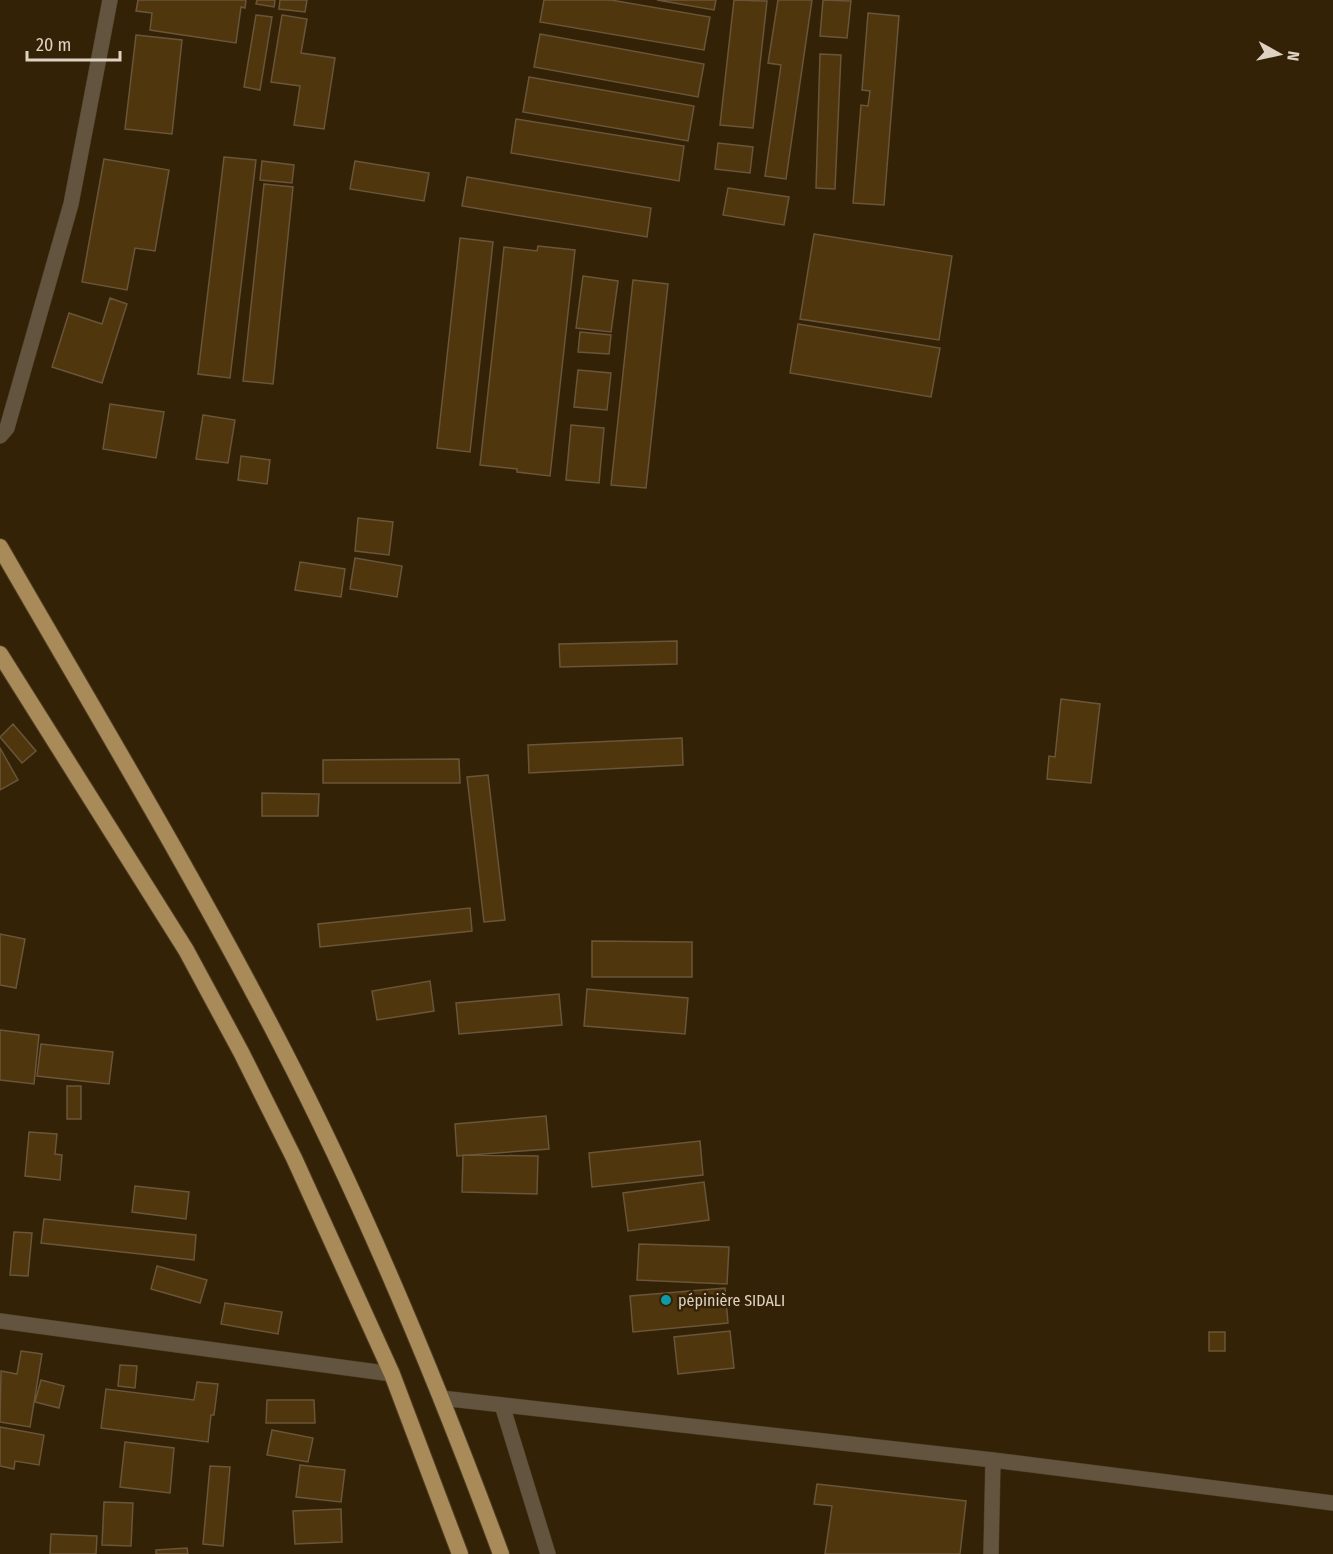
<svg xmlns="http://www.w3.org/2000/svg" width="1333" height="1554" font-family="'Fira Sans Condensed',sans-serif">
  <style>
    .building { fill: #50360d; stroke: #695539; stroke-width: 1.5 }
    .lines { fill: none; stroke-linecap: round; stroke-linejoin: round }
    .minor-casing { stroke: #4f3e25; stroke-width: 16 }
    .trunk-casing { stroke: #4f3e25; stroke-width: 18 }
    .minor { stroke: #62543f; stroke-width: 15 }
    .trunk { stroke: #a98a59; stroke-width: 16 }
    .culture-dot { fill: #0f9aa8; stroke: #342207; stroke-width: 2 }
    .labels { text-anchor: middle; stroke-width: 5; stroke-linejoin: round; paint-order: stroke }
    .poi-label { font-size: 16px; fill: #ded2c3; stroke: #342207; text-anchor: start }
  </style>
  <rect width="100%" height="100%" fill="#342207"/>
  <path class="building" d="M 138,0 L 246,0 L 245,8 L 241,7 L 236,43 L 150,30 L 152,13 L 136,11 Z
    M 257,0 L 275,0 L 274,7 L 256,4 Z
    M 280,0 L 307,0 L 305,12 L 279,9 Z
    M 544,0 L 611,0 L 710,17 L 704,50 L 540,22 Z
    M 657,0 L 716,0 L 714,10 Z
    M 734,0 L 767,1 L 753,128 L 720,125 Z
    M 778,0 L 812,0 L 786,179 L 765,176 L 781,65 L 768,63 Z
    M 823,0 L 851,1 L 847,38 L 820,36 Z
    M 868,13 L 899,16 L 884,205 L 853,203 L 861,105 L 868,106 L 870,91 L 862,90 Z
    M 256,15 L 272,17 L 260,90 L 244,87 Z
    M 282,15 L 307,19 L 301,53 L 335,58 L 324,129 L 294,125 L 300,86 L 271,82 Z
    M 540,34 L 704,64 L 698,97 L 534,67 Z
    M 136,35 L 182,40 L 172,134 L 125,129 Z
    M 820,54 L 841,55 L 835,189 L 816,188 Z
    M 529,77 L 694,106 L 688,141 L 523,112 Z
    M 516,119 L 684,146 L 679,181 L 511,153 Z
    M 718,143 L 753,147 L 750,173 L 715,169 Z
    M 224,157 L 256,160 L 230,378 L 198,374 Z
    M 104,159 L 169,170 L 155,251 L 135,248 L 127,290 L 82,282 Z
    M 262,161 L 294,165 L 292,183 L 260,180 Z
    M 355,161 L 429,173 L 424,201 L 350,189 Z
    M 467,177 L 651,208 L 647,237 L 462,206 Z
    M 264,184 L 293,187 L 273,384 L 243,381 Z
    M 728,188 L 789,197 L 784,225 L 723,215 Z
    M 814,234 L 952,256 L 939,340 L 800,319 Z
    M 460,238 L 493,242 L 470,452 L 437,448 Z
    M 538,246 L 575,250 L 550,476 L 517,472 L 517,469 L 480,465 L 504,247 L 537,251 Z
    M 583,276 L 618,281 L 611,332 L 576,328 Z
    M 633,280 L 668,284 L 646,488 L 611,485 Z
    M 110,298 L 127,304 L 102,383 L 52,367 L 69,313 L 102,324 Z
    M 798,324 L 940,348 L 931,397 L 790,373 Z
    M 580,332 L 611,335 L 609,354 L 578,352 Z
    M 578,370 L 611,373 L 607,410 L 574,407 Z
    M 110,404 L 164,412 L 156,458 L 103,449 Z
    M 203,415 L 235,420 L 228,463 L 196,459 Z
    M 571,425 L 604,428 L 599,483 L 566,480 Z
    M 241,456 L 270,460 L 267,484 L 238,480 Z
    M 358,518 L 393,522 L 389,555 L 355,551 Z
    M 355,558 L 402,566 L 397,597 L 350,589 Z
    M 300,562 L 345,569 L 341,597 L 295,590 Z
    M 677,641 L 677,664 L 560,667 L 559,644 Z
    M 1061,699 L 1100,704 L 1091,783 L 1047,779 L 1049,756 L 1055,757 Z
    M 13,724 L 36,751 L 22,763 L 0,737 Z
    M 682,738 L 683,765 L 529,773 L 528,745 Z
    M 0,748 L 18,780 L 0,790 Z
    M 459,759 L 460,783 L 323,783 L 323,760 Z
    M 488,775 L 505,920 L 484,922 L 467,777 Z
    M 262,793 L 319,794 L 318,816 L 262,816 Z
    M 470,908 L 472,931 L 320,947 L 318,924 Z
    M 0,934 L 25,939 L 16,988 L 0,985 Z
    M 592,941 L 692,942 L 692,977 L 592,977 Z
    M 430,981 L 434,1011 L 377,1020 L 372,991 Z
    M 587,989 L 688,998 L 685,1034 L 584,1026 Z
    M 559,994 L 562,1025 L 459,1034 L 456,1003 Z
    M 0,1030 L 39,1035 L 34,1084 L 0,1080 Z
    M 41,1044 L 113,1052 L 109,1084 L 37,1076 Z
    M 67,1086 L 81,1086 L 81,1119 L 67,1119 Z
    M 546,1116 L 549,1149 L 457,1156 L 455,1124 Z
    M 29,1132 L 57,1134 L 55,1154 L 62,1155 L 60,1180 L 25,1176 Z
    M 700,1141 L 703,1175 L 592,1187 L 589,1153 Z
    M 463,1155 L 538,1156 L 537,1194 L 462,1192 Z
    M 704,1182 L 709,1220 L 628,1231 L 623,1193 Z
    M 135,1186 L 189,1192 L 186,1219 L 132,1212 Z
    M 44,1219 L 196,1235 L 194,1260 L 41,1243 Z
    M 14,1232 L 32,1233 L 28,1276 L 10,1275 Z
    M 639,1244 L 729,1247 L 727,1284 L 637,1280 Z
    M 157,1266 L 207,1280 L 200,1303 L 151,1289 Z
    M 725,1288 L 728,1323 L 633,1332 L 630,1296 Z
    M 225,1303 L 282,1312 L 278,1334 L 221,1324 Z
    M 730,1331 L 734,1368 L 678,1374 L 674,1337 Z
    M 1209,1332 L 1225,1332 L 1225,1351 L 1209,1351 Z
    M 21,1351 L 42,1354 L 30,1427 L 0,1422 L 1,1371 L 17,1374 Z
    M 120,1365 L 137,1366 L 135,1388 L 118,1386 Z
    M 41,1380 L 64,1386 L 59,1408 L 35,1402 Z
    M 197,1382 L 218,1384 L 214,1415 L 211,1415 L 208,1442 L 101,1428 L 106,1389 L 194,1400 Z
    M 267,1400 L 314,1400 L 315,1423 L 266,1423 Z
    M 0,1427 L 44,1435 L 39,1465 L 15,1461 L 14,1469 L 0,1466 Z
    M 272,1430 L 313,1438 L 308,1462 L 267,1455 Z
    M 125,1442 L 174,1448 L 170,1493 L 120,1487 Z
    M 300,1465 L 345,1470 L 341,1502 L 296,1497 Z
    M 210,1466 L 230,1467 L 223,1546 L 203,1544 Z
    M 817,1484 L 966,1501 L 960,1554 L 825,1554 L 832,1506 L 814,1504 Z
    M 104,1502 L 133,1503 L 131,1546 L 102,1545 Z
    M 341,1509 L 342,1542 L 295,1544 L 293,1511 Z
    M 51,1534 L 97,1536 L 96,1554 L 50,1554 Z
    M 187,1548 L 188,1554 L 156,1554 L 156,1550 Z"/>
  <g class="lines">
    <g class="minor-casing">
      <path id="minor" d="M 0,436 L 7,428 L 71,204 L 110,0
        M 0,1321 L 392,1374
        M 441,1398 L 993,1460 L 1333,1503
        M 502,1405 L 548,1554
        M 991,1554 L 993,1460"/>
    </g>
    <g class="trunk-casing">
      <path id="trunk" d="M 0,547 C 95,712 194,876 281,1045 C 366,1209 437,1381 501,1554
        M 0,654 L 186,950 L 241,1052 L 294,1158 L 392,1374 L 460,1554"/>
    </g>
    <use href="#minor" class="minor"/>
    <use href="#trunk" class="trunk"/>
  </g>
  <circle class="culture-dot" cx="666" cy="1300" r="6"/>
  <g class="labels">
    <g class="poi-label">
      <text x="678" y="1306">pépinière SIDALI</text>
    </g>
  </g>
  <g transform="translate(1279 54) rotate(98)" stroke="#342207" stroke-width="4.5" paint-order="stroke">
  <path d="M0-4.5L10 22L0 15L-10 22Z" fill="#ded2c3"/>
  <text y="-9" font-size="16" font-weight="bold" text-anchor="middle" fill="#ded2c3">N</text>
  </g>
  <path d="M27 51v9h93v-9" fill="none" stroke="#ded2c3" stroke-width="3"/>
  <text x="36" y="51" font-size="18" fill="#ded2c3" stroke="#342207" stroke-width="4.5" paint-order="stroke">20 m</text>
</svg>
